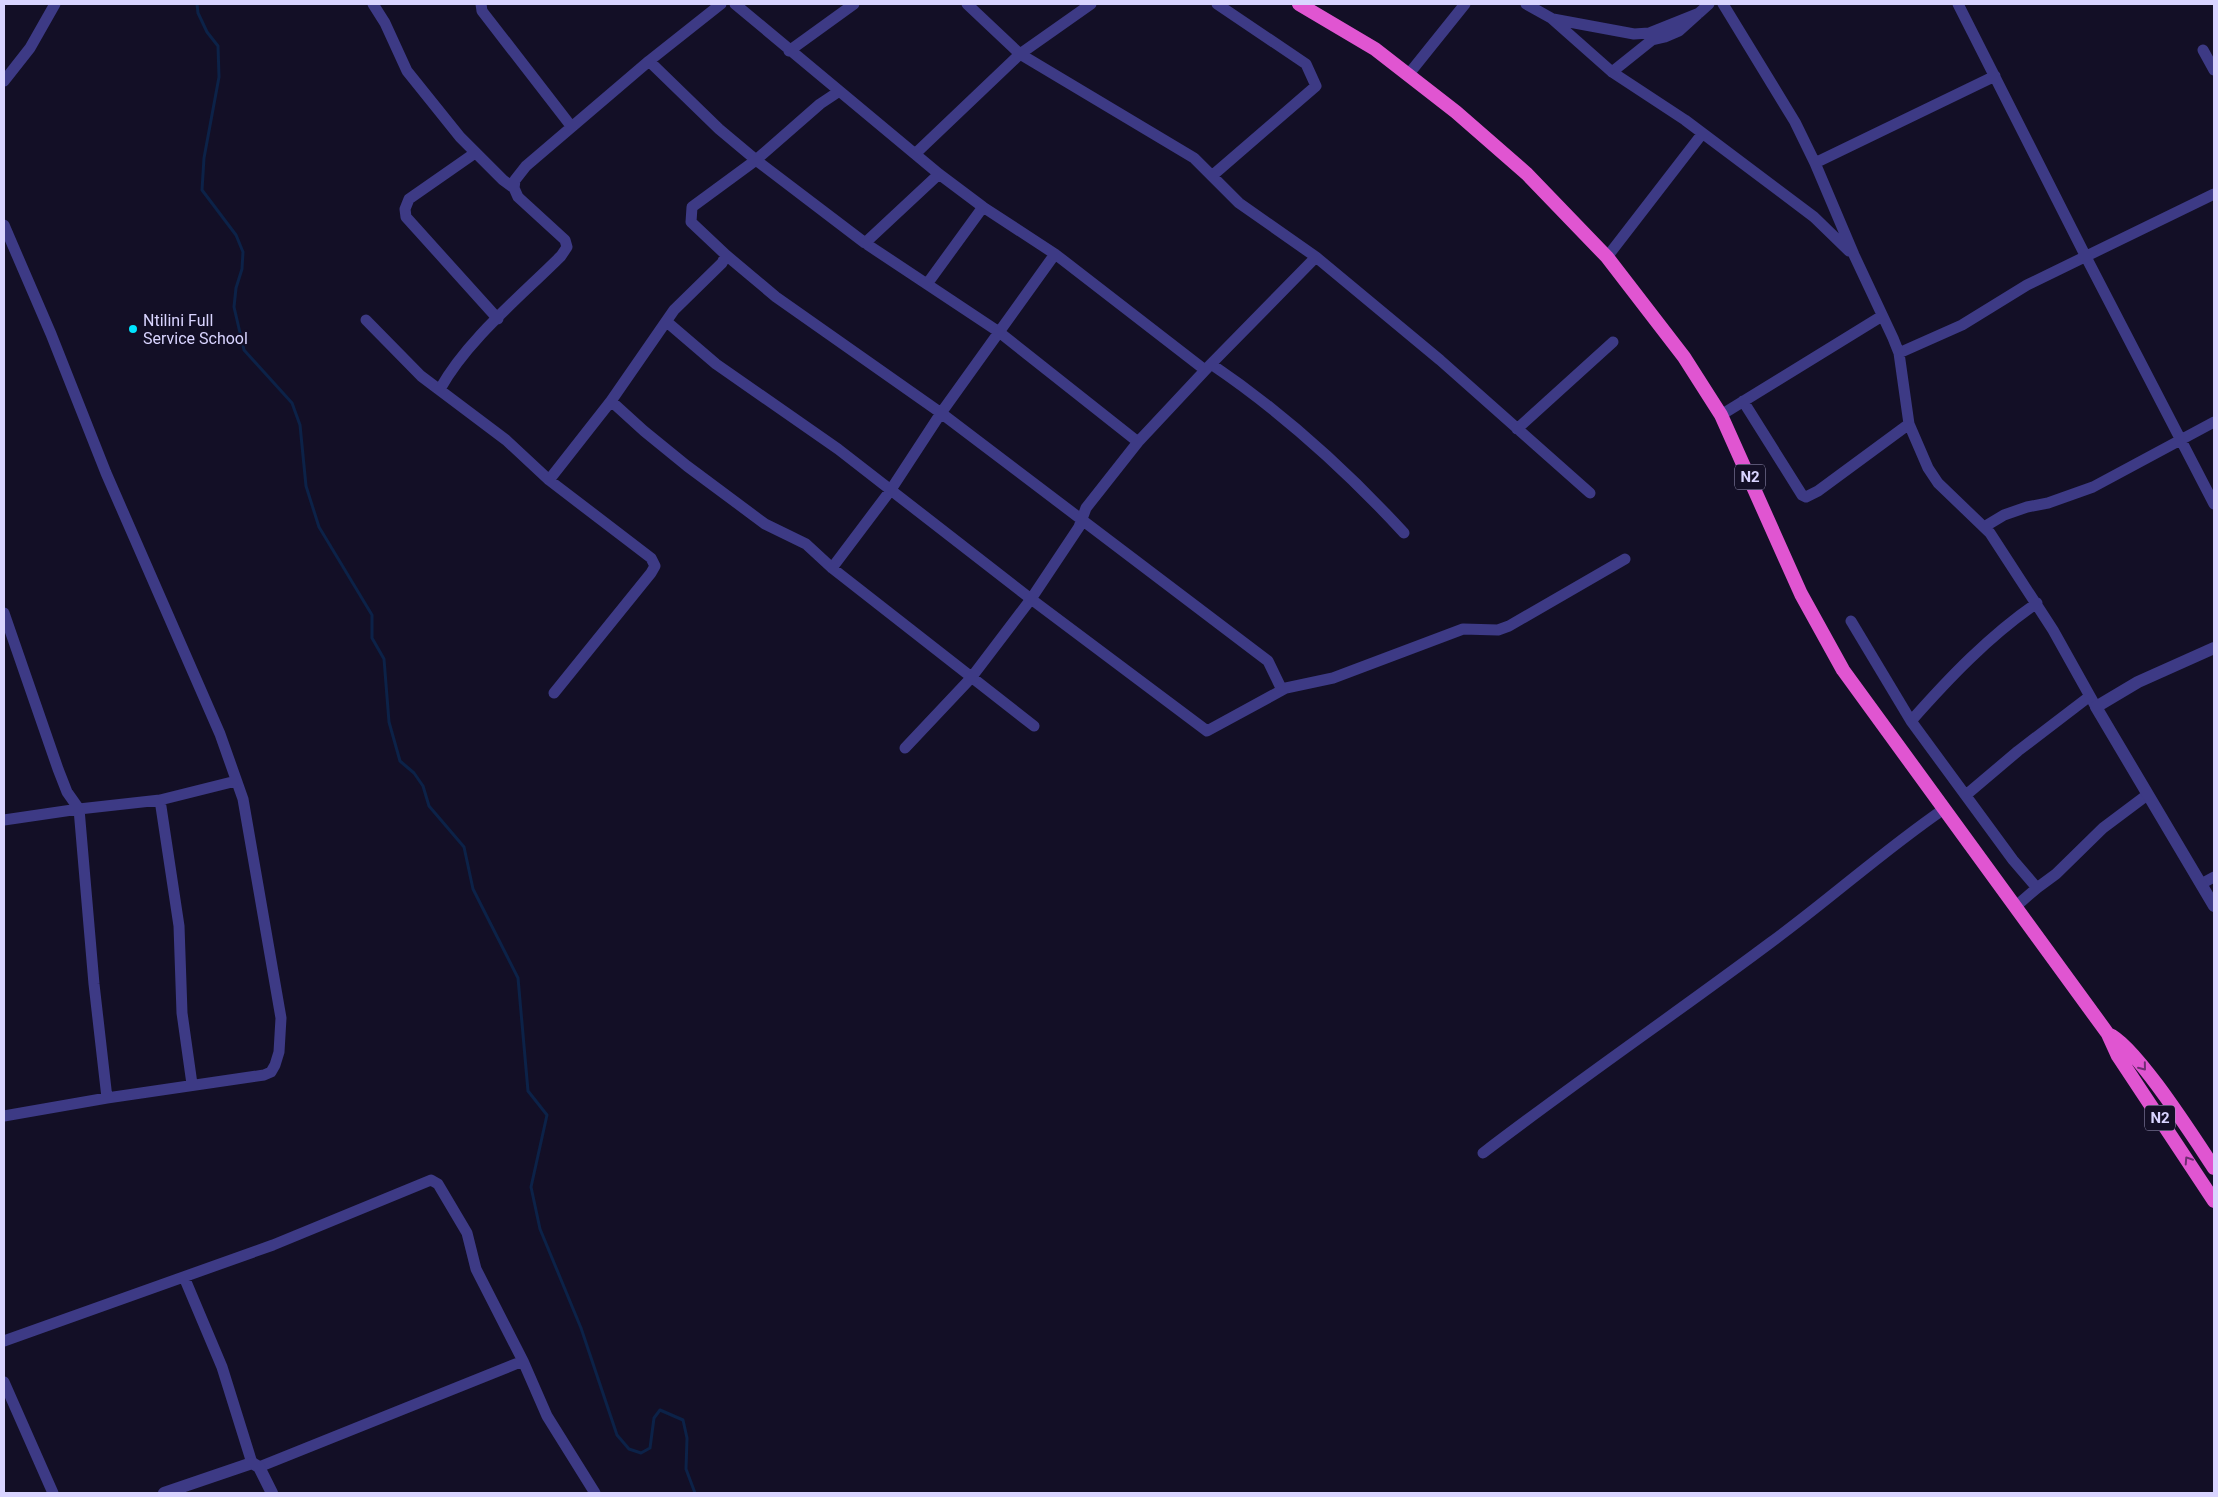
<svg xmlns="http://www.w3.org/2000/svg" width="2218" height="1497" font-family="Roboto,sans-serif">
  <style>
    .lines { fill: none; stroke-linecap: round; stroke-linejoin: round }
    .stream { stroke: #0c2248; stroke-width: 3 }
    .minor { stroke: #3d3a85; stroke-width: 11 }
    .tertiary { stroke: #3d3a85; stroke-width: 12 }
    .trunk { stroke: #e055d1; stroke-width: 14 }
    .oneway { stroke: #6f2e73 }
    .poi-dot { fill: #00e5ff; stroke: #130f26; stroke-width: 2 }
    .labels { text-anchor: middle; stroke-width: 4.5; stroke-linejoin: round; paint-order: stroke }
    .shield { fill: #130f26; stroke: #9e99be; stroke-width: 1 }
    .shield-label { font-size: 15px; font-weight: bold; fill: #d9d4ff }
    .poi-label { font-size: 16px; fill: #d9d4ff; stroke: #130f26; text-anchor: start }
  </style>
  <rect width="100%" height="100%" fill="#130f26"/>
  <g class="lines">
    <path class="stream" d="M 197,4 L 198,13 L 207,32 L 218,46 L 219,77 L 204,158 L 202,190 L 236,235 L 243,252 L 242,269 L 236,288 L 234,307 L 244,350 L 292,403 L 300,425 L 306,486 L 319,527 L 372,615 L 372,638 L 384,659 L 389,722 L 400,761 L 414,773 L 423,786 L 429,806 L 464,847 L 473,889 L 518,978 L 528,1091 L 547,1115 L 531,1187 L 540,1229 L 581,1328 L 617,1435 L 629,1449 L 641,1453 L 650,1448 L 654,1418 L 660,1410 L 683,1420 L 687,1438 L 686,1469 L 695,1493"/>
    <path class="minor" d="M 373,4 L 385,23 L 407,71 L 460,137 L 503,180 L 514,188
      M 481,4 L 482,11 L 571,126
      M 735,4 L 939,174 L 983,207 L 1055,254 L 1205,370
      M 967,4 L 1020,54 L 1194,158 L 1239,203 L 1316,257 L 1440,360 L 1590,493
      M 1526,4 L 1551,18 L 1612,72 L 1685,120 L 1814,217 L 1849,251
      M 1723,4 L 1795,122 L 1815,163 L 1854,255 L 1893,338 L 1899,353 L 1909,424 L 1928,468 L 1938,483 L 1990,533 L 2053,630 L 2096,707
      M 1958,4 L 2086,257 L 2214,504
      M 1553,19 L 1634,34 L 1649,33 L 1699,13
      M 2203,50 L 2214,70
      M 789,51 L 854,4
      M 649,61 L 719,129 L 756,160 L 865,243 L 999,332 L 1138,442
      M 1612,72 L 1652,40 L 1665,37 L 1679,31 L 1709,4
      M 1408,75 L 1465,4
      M 4,81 L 30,48 L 55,4
      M 475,153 L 409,199 L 405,209 L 406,217 L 498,319
      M 915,154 L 1020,54 L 1091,4
      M 1815,163 L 1995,76
      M 1213,175 L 1316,86 L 1306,64 L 1217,4
      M 4,225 L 51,334 L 106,473 L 220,734 L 243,799 L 281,1018 L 279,1052 L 275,1065 L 271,1072 L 264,1075 L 107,1098 L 4,1116
      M 865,243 L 939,174
      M 726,255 L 776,297 L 941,413 L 1268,661 L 1282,690
      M 1607,257 L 1702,134
      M 927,284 L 983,207
      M 366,320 L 421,376 L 506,440 L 549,480 L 651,558 L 655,566 L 651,573 L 554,693
      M 667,322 L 716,364 L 838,449 L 1031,599 L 1207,731 L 1286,688 L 1333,678 L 1463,629 L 1498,630 L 1509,626 L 1625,559
      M 1899,353 L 1962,325 L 2027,285 L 2214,194
      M 1211,364 C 1282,412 1346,470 1404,533
      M 440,389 C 467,340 521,296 561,256 L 567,247 L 565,240 L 518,197 L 514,188 L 515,180 L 526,166 L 649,61 L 721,4
      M 611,401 L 644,431 L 687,466 L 765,524 L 806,544 L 832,568 L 1034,726
      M 1743,401 L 1802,495 L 1806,497 L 1818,491 L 1909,424
      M 1721,415 L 1882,316
      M 1517,429 L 1613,342
      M 549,480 L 611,401 L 674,310 L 722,263 L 726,255 L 691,222 L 692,207 L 756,160 L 820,104 L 838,92
      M 1984,527 L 2004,515 L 2027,507 L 2048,503 L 2093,487 L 2214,422
      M 832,568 L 890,491 L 941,413 L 1055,254
      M 4,613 L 58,769 L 67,792 L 79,809
      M 1851,621 L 1911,721 L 2013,860 L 2037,888 L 2015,907
      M 1911,721 C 1949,678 1989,636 2037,603
      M 905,748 L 971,678 L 1031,599 L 1079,527 L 1086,508 L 1138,442 L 1211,364 L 1316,257
      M 1966,795 L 2018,751 L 2090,696
      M 160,800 L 179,926 L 182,1013 L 192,1084
      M 4,820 L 79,809
      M 2201,884 L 2214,877
      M 2037,888 L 2056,874 L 2103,828 L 2147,795
      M 107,1098 L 94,984 L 79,809 L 160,800 L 236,781
      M 1483,1153 C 1577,1081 1675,1014 1770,943 C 1829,900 1884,850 1944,809
      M 184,1277 L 222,1367 L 252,1463
      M 4,1341 L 273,1245 L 431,1180 L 438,1184 L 467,1233 L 476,1269 L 523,1361 L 547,1416 L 595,1493
      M 4,1382 L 53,1493
      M 259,1467 L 523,1361"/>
    <path class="tertiary" d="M 2214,648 L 2138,682 L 2096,707 L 2214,906
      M 164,1493 L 252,1463 L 259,1467 L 272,1493"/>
    <path class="trunk" d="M 1299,4 L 1375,49 L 1456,112 L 1527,174 L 1607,257 L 1684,357 L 1721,415 L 1801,594 L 1843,670 L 2108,1034 L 2118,1056 L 2214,1201
      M 2108,1034 C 2134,1043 2196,1141 2214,1168"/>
  </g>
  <defs><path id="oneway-chevron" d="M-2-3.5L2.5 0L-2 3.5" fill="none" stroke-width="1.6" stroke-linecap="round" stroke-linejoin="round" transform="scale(1.25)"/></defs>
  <g class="oneway">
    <use href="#oneway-chevron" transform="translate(2143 1067) rotate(51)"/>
    <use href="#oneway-chevron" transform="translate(2188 1160) rotate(-123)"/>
  </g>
  <circle class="poi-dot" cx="133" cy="329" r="5"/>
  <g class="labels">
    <g class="shield">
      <rect x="1735" y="464.5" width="30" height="25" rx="4"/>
      <rect x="2145" y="1105.5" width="30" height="25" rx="4"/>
    </g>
    <g class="shield-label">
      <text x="1750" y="482">N2</text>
      <text x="2160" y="1123">N2</text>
    </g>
    <g class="poi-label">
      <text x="143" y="326">Ntilini Full<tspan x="143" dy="18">Service School</tspan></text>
    </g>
  </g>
  <rect width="2218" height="1497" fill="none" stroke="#d9d4ff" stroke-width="10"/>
</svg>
